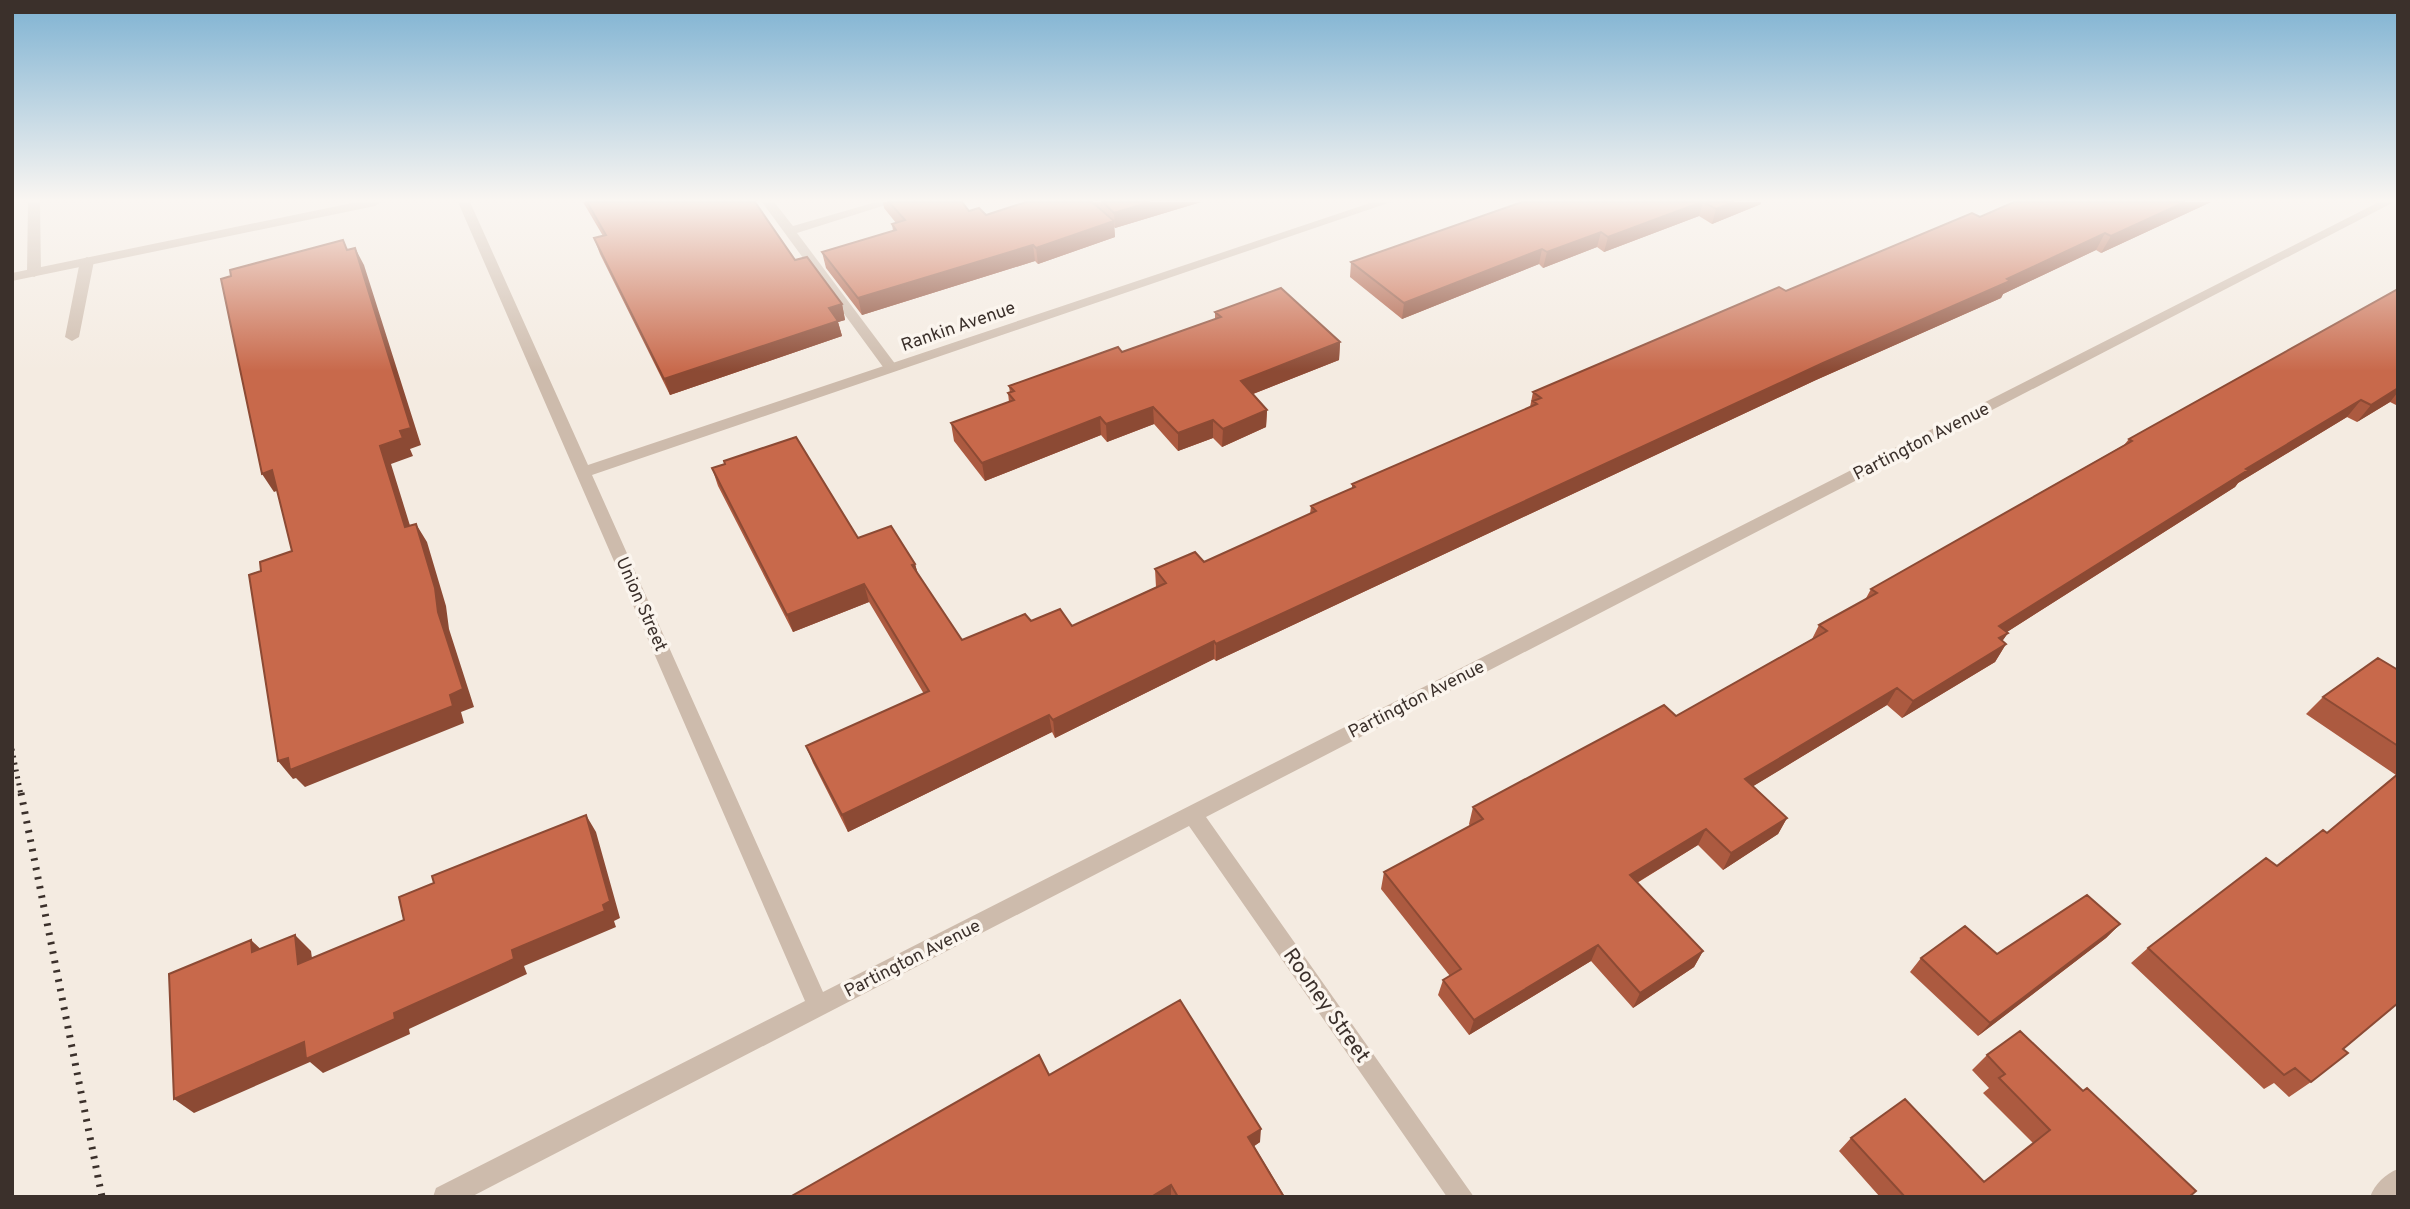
<svg xmlns="http://www.w3.org/2000/svg" width="2410" height="1209" font-family="Overpass,sans-serif">
  <style>
    .lines { fill: none; stroke-linecap: round; stroke-linejoin: round }
    .lane { fill: #cdbbac; fill-rule: evenodd }
    .street { fill: #cdbbac; fill-rule: evenodd }
    .rail-far1 { stroke: #3b302b; stroke-width: 5; stroke-dasharray: 2 5; stroke-linecap: butt }
    .rail { stroke: #3b302b; stroke-width: 7; stroke-dasharray: 2.5 7; stroke-linecap: butt }
    .wall { fill: #ac5a40 }
    .shaded-wall { fill: #8c4a34 }
    .building { fill: #c8694b; stroke: #8c4a34; stroke-width: 2 }
    .labels { text-anchor: middle; stroke-width: 7; stroke-linejoin: round; paint-order: stroke }
    .street-label { font-size: 18px; fill: #3b302b; stroke: #fbf5ee }
    .near-street-label { font-size: 21px; fill: #3b302b; stroke: #fbf5ee }
  </style>
  <rect width="100%" height="100%" fill="#f4ebe1"/>
  <g class="lines">
    <path class="lane" d="M 28,202 L 40,202 L 41,273 L 34,277 L 27,273 Z
      M 762,202 L 774,202 L 793,226 L 876,202 L 895,202 L 797,233 L 896,365 L 898,368 L 896,371 L 886,371 Z
      M 87,257 L 94,261 L 79,337 L 72,341 L 65,337 L 80,261 Z"/>
    <path class="street" d="M 357,202 L 381,202 L 375,206 L 12,281 L 12,273 Z
      M 458,202 L 470,202 L 588,465 L 1373,202 L 1391,202 L 592,475 L 823,992 L 2379,202 L 2394,202 L 1206,817 L 1474,1197 L 1447,1197 L 1189,826 L 471,1197 L 433,1197 L 436,1188 L 805,1001 Z
      M 2398,1169 L 2398,1197 L 2370,1197 C 2375,1184 2385,1174 2398,1169 Z"/>
    <path class="rail-far1" d="M 12,749 L 21,795"/>
    <path class="rail" d="M 21,793 L 102,1197"/>
  </g>
  <path class="wall" d="M 583,202 L 755,202 L 795,260 L 842,304 L 845,320 L 838,322 L 842,336 L 670,395 L 600,254 L 594,238 L 603,236 Z
    M 883,202 L 962,202 L 969,211 L 986,215 L 1026,202 L 1201,202 L 1115,228 L 1114,227 L 1115,237 L 1038,264 L 1035,261 L 862,315 L 826,268 L 822,252 L 893,231 L 892,224 L 896,223 L 884,208 Z
    M 1522,202 L 1761,202 L 1761,204 L 1712,224 L 1699,216 L 1604,252 L 1597,247 L 1543,268 L 1539,264 L 1402,319 L 1350,277 L 1351,262 Z
    M 2211,202 L 2101,253 L 2096,250 L 2003,294 L 2001,298 L 1816,380 L 1216,661 L 1214,659 L 1055,738 L 1052,732 L 848,832 L 813,763 L 806,746 L 924,694 L 869,602 L 793,632 L 718,486 L 712,468 L 858,538 L 915,564 L 918,575 L 962,640 L 1031,621 L 1072,626 L 1156,587 L 1155,569 L 1204,562 L 1310,514 L 1311,506 L 1352,489 L 1352,484 L 1530,407 L 1533,392 L 1786,291 L 1980,217 Z
    M 2398,289 L 2398,406 L 2390,402 L 2357,422 L 2347,417 L 2238,483 L 2235,487 L 2007,632 L 2008,633 L 2002,641 L 2006,644 L 1995,662 L 1902,718 L 1887,705 L 1753,786 L 1787,818 L 1778,834 L 1723,870 L 1698,845 L 1637,883 L 1703,951 L 1694,967 L 1633,1008 L 1591,961 L 1469,1035 L 1438,995 L 1443,980 L 1450,976 L 1381,889 L 1384,872 L 1470,826 L 1469,824 L 1473,807 L 1676,716 L 1812,639 L 1819,625 L 1865,600 L 1871,589 L 2124,445 L 2129,439 Z
    M 1215,312 L 1340,342 L 1339,360 L 1253,394 L 1267,410 L 1266,427 L 1222,447 L 1213,438 L 1178,451 L 1154,424 L 1107,442 L 1101,435 L 985,481 L 954,441 L 951,423 L 1009,402 L 1008,393 L 1010,393 L 1009,386 L 1122,352 L 1215,319 Z
    M 2398,670 L 2398,1003 L 2343,1049 L 2311,1082 L 2289,1097 L 2274,1083 L 2264,1089 L 2131,963 L 2148,948 L 2327,833 L 2396,775 L 2306,714 L 2323,697 Z
    M 2120,924 L 2106,938 L 1978,1036 L 1910,972 L 1921,958 L 1997,954 Z
    M 1987,1055 L 2189,1197 L 1880,1197 L 1839,1151 L 1851,1138 L 1984,1182 L 2033,1143 L 1983,1093 L 1989,1088 L 1972,1070 Z
    M 1049,1075 L 1260,1142 L 1254,1146 L 1285,1197 L 790,1197 Z"/>
  <path class="shaded-wall" d="M 1150,202 L 1201,202 L 1115,228 L 1114,213 Z
    M 1703,202 L 1699,216 L 1604,252 L 1608,237 Z
    M 1734,202 L 1761,202 L 1761,204 L 1712,224 L 1716,209 Z
    M 2185,202 L 2211,202 L 2101,253 L 2111,236 Z
    M 1114,221 L 1115,237 L 1038,264 L 1036,248 Z
    M 1601,232 L 1597,247 L 1543,268 L 1547,252 Z
    M 2105,233 L 2096,250 L 2003,294 L 2001,298 L 1816,380 L 1216,661 L 1216,644 Z
    M 1033,245 L 1035,261 L 862,315 L 858,298 Z
    M 355,248 L 364,265 L 421,445 L 410,449 L 413,456 L 391,464 L 416,545 L 405,527 L 380,446 L 400,431 Z
    M 1542,249 L 1539,264 L 1402,319 L 1404,303 Z
    M 842,304 L 845,320 L 838,322 L 842,336 L 670,395 L 664,379 L 829,308 Z
    M 1340,342 L 1339,360 L 1240,399 L 1241,381 Z
    M 2398,388 L 2398,392 L 2390,402 L 2357,422 L 2371,405 Z
    M 2361,400 L 2347,417 L 2238,483 L 2235,487 L 1988,644 L 1999,626 L 2246,469 Z
    M 1153,407 L 1154,424 L 1107,442 L 1106,424 Z
    M 1267,410 L 1266,427 L 1222,447 L 1223,429 Z
    M 1100,417 L 1101,435 L 985,481 L 982,463 Z
    M 1213,420 L 1213,438 L 1178,451 L 1178,433 Z
    M 272,470 L 284,488 L 274,492 L 262,474 Z
    M 416,524 L 427,542 L 446,606 L 449,629 L 474,707 L 461,712 L 464,723 L 305,787 L 296,778 L 293,779 L 278,761 L 450,695 L 438,612 Z
    M 915,564 L 920,581 L 912,565 Z
    M 864,584 L 869,602 L 793,632 L 787,615 Z
    M 2008,633 L 1996,650 L 1999,638 Z
    M 1214,641 L 1214,659 L 1055,738 L 1053,720 Z
    M 2006,644 L 1995,662 L 1902,718 L 1913,701 Z
    M 1897,688 L 1887,705 L 1737,796 L 1745,779 Z
    M 1049,715 L 1052,732 L 848,832 L 842,815 Z
    M 586,815 L 596,832 L 620,918 L 614,921 L 616,927 L 524,966 L 527,974 L 409,1029 L 410,1034 L 323,1073 L 310,1062 L 194,1113 L 174,1099 L 304,1042 L 394,1013 L 512,950 L 603,905 Z
    M 1787,818 L 1778,834 L 1723,870 L 1731,853 Z
    M 1706,829 L 1698,845 L 1623,891 L 1630,875 Z
    M 2120,924 L 2106,938 L 1978,1036 L 1990,1023 Z
    M 295,935 L 311,951 L 315,980 L 298,964 Z
    M 251,940 L 268,956 L 252,952 Z
    M 1598,945 L 1591,961 L 1469,1035 L 1474,1020 Z
    M 1703,951 L 1694,967 L 1633,1008 L 1640,993 Z
    M 1261,1129 L 1260,1142 L 1247,1151 L 1248,1137 Z
    M 1171,1185 L 1171,1197 L 1151,1197 Z"/>
  <path class="building" d="M 587,202 L 755,202 L 795,260 L 807,257 L 842,304 L 829,308 L 838,321 L 664,379 L 594,238 L 606,235 Z
    M 889,202 L 962,202 L 969,211 L 979,208 L 986,215 L 1026,202 L 1092,202 L 1114,221 L 1036,248 L 1033,245 L 858,298 L 822,252 L 896,230 L 892,224 L 905,220 Z
    M 1103,202 L 1150,202 L 1114,213 Z
    M 1522,202 L 1702,202 L 1608,237 L 1601,232 L 1547,252 L 1542,249 L 1404,303 L 1351,262 Z
    M 1704,202 L 1734,202 L 1716,209 Z
    M 2014,202 L 2185,202 L 2111,236 L 2105,233 L 2007,279 L 2010,281 L 1823,363 L 1216,644 L 1214,641 L 1053,720 L 1049,715 L 842,815 L 806,746 L 929,691 L 864,584 L 787,615 L 712,468 L 725,464 L 724,461 L 796,437 L 858,538 L 891,526 L 915,564 L 912,565 L 962,640 L 1025,614 L 1031,621 L 1060,609 L 1072,626 L 1166,583 L 1155,569 L 1195,552 L 1204,562 L 1316,511 L 1311,506 L 1355,487 L 1352,484 L 1537,404 L 1533,401 L 1541,398 L 1533,392 L 1779,287 L 1786,291 L 1972,213 L 1980,217 Z
    M 343,240 L 347,250 L 355,248 L 411,428 L 400,431 L 403,438 L 380,446 L 405,527 L 416,524 L 435,588 L 438,612 L 463,689 L 450,695 L 453,706 L 290,770 L 288,758 L 278,761 L 249,575 L 261,571 L 260,562 L 292,551 L 272,470 L 262,474 L 221,279 L 231,276 L 230,270 Z
    M 1281,288 L 1340,342 L 1241,381 L 1267,410 L 1223,429 L 1213,420 L 1178,433 L 1153,407 L 1106,424 L 1100,417 L 982,463 L 951,423 L 1014,400 L 1008,393 L 1014,391 L 1009,386 L 1118,347 L 1122,352 L 1221,317 L 1215,312 Z
    M 2398,289 L 2398,388 L 2371,405 L 2361,400 L 2246,469 L 2248,470 L 1999,626 L 2008,633 L 1999,638 L 2006,644 L 1913,701 L 1897,688 L 1745,779 L 1787,818 L 1731,853 L 1706,829 L 1630,875 L 1703,951 L 1640,993 L 1598,945 L 1474,1020 L 1443,980 L 1461,969 L 1384,872 L 1483,819 L 1473,807 L 1664,705 L 1676,716 L 1827,631 L 1819,625 L 1877,593 L 1871,589 L 2132,441 L 2129,439 Z
    M 2378,658 L 2398,670 L 2398,746 L 2323,697 Z
    M 2398,774 L 2398,1003 L 2343,1049 L 2348,1053 L 2311,1082 L 2295,1068 L 2284,1075 L 2148,948 L 2266,858 L 2277,866 L 2323,830 L 2327,833 Z
    M 586,815 L 610,901 L 603,905 L 605,911 L 512,950 L 514,959 L 394,1013 L 395,1019 L 306,1059 L 304,1042 L 174,1099 L 169,974 L 251,940 L 252,952 L 295,935 L 298,964 L 404,920 L 399,897 L 434,883 L 432,876 Z
    M 2087,895 L 2120,924 L 1990,1023 L 1921,958 L 1965,926 L 1997,954 Z
    M 1180,1000 L 1261,1129 L 1248,1137 L 1284,1197 L 1178,1197 L 1171,1185 L 1151,1197 L 790,1197 L 1039,1055 L 1049,1075 Z
    M 2020,1031 L 2083,1091 L 2087,1088 L 2196,1191 L 2189,1197 L 1905,1197 L 1851,1138 L 1905,1099 L 1984,1182 L 2050,1130 L 1999,1078 L 2005,1074 L 1987,1055 Z"/>
  <linearGradient id="sky" x2="0" y2="1"><stop stop-color="#7eb2d2"/><stop offset="0.54" stop-color="#faf6f2"/><stop offset="1" stop-color="#faf6f2" stop-opacity="0"/></linearGradient>
  <rect width="2410" height="371" fill="url(#sky)"/>
  <g class="labels">
    <g class="street-label">
      <text transform="translate(958 326) rotate(-19)" y="6">Rankin Avenue</text>
      <text transform="translate(1921 441) rotate(-27)" y="6">Partington Avenue</text>
      <text transform="translate(642 604) rotate(66)" y="6">Union Street</text>
      <text transform="translate(1416 699) rotate(-27)" y="6">Partington Avenue</text>
      <text transform="translate(912 958) rotate(-27)" y="6">Partington Avenue</text>
    </g>
    <g class="near-street-label">
      <text transform="translate(1327 1005) rotate(55)" y="7">Rooney Street</text>
    </g>
  </g>
  <rect width="2410" height="1209" fill="none" stroke="#3b302b" stroke-width="28"/>
</svg>
